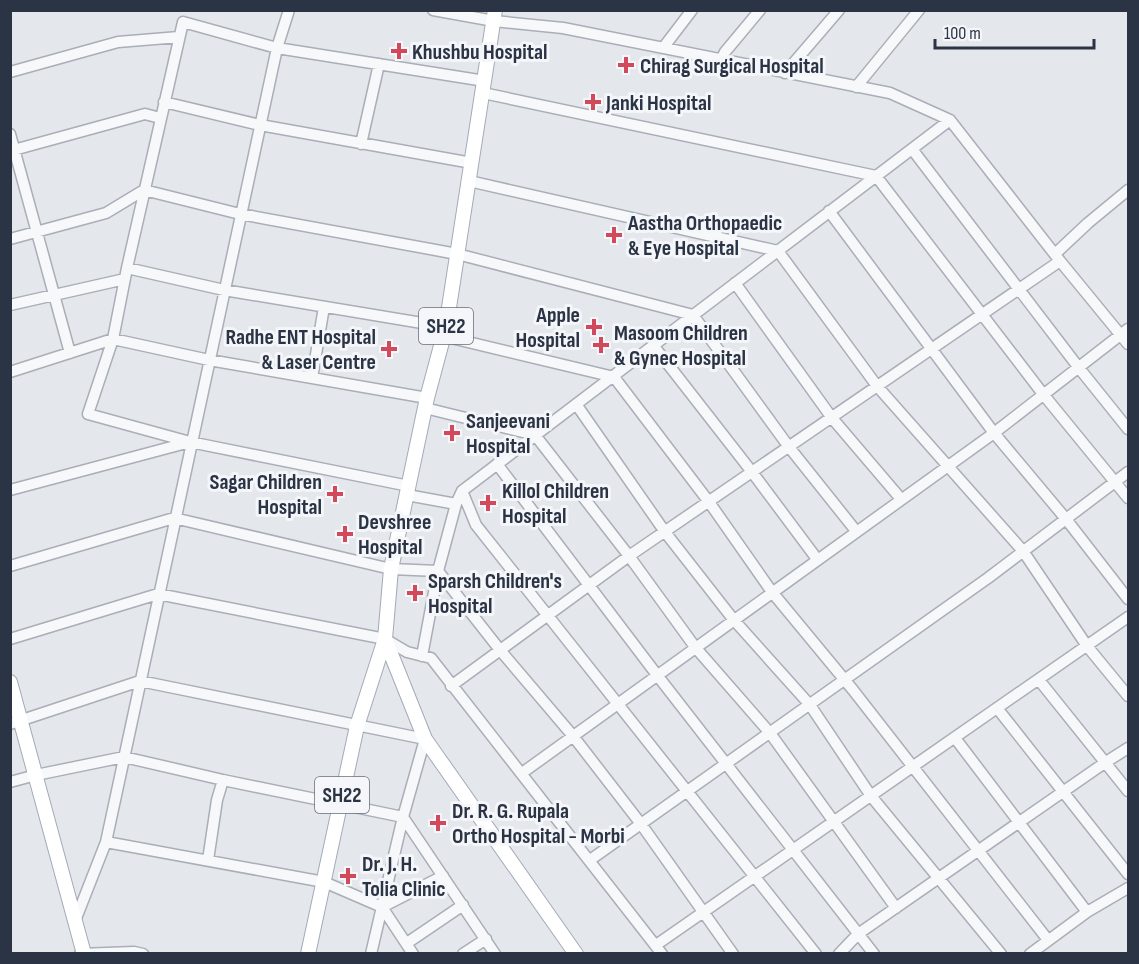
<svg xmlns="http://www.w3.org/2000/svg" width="1139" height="964" font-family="'Sofia Sans Condensed',sans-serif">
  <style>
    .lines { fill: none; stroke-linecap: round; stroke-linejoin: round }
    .minor-casing { stroke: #a9aeb7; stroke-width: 13 }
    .major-casing { stroke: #a3abb8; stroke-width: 16 }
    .minor { stroke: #f7f8fa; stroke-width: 10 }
    .major { stroke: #fff; stroke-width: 14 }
    .poi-dot { fill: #d1495b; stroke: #f4f6f9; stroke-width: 2 }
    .labels { text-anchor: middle; stroke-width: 6; stroke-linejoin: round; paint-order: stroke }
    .shield { fill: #f4f6f9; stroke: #676e7b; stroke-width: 1.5 }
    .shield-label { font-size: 21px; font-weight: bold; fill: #2b3445 }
    .poi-label { font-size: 22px; font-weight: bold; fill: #2b3445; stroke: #f4f6f9; text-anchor: start }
  </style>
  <rect width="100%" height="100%" fill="#e4e7ec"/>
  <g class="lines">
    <g class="minor-casing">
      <path id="minor" d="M 433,10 L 494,21 L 563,28 L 890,93 L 950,120 L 1060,261 L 1128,344
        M 663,48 L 692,10
        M 721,60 L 725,52 L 760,10
        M 10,72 L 118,42 L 179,37
        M 785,73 L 839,10
        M 856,87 L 919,10
        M 483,93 L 876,176 L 1043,394 L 1128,498
        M 164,102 L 260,125 L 472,163
        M 10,134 L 70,353
        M 361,144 L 379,64
        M 912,149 L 1079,368 L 1128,429
        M 10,151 L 145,114 L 160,118
        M 469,181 L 778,251 L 877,386 L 1023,551 L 1087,646 L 1128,696
        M 829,211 L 994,433 L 1066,519 L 1128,599
        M 10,239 L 106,213 L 144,190 L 240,214 L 457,254 L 693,315 L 789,447 L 856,531
        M 1055,254 L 1088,223 L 1128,190
        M 127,268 L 183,22 L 277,48 L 485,81
        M 735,283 L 832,418 L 901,499
        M 10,305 L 125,279
        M 443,336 L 614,377 L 709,502 L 772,592 L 853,690 L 1048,940
        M 653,345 L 752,472 L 817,559
        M 10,372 L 113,339 L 209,360 L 427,398
        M 312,378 L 324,307
        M 576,404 L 665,532 L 733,619 L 810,705 L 871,796 L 1001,954
        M 425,408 L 535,435 L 629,556 L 695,647 L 770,733 L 896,908
        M 190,442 L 88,414 L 113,339 L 127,268 L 224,290 L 446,327
        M 497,464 L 657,675 L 874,954
        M 10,490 L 190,442 L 409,486
        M 462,491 L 476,525 L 816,954
        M 407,495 L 456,504
        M 10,566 L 174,518 L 391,569 L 438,571 L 500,650 L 573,736 L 641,824 L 733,954
        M 10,639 L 158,594 L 385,639 L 407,652 L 431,658 L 662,954
        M 422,656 L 438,571 L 456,504 L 462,491 L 950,120
        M 1039,680 L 1128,791
        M 451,686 L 629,556 L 1060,261
        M 997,708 L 1128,874
        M 10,724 L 140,681 L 425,739 L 403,817 L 495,954
        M 955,738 L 1087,912
        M 522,773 L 994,433 L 1128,329
        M 10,782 L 36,775 L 124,757 L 223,780 L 403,817 L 371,954
        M 106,842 L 277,48 L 289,10
        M 208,860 L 217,800 L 223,780
        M 590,860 L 988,578 L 1128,472
        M 382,907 L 443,876
        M 75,921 L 106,842 L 324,882 L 382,907 L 413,954
        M 407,943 L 463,905
        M 656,945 L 1128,617
        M 80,954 L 134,952 L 143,954
        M 463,954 L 486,939
        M 839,954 L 858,934 L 1106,762 L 1128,748
        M 1030,954 L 1087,912 L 1128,888"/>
    </g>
    <g class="major-casing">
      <path id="major" d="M 385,639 L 425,739 L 576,954
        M 10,682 L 84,954
        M 308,954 L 357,726 L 385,639 L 391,569 L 427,398 L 446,327 L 495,10"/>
    </g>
    <use href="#minor" class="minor"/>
    <use href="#major" class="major"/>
  </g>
  <g class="poi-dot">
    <path d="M396 42h6v6h6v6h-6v6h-6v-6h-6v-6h6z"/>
    <path d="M623 56h6v6h6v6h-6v6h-6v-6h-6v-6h6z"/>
    <path d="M590 93h6v6h6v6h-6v6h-6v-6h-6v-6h6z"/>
    <path d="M611 226h6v6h6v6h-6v6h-6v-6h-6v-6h6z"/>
    <path d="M591 318h6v6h6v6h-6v6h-6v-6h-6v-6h6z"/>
    <path d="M598 336h6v6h6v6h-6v6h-6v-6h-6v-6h6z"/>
    <path d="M386 340h6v6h6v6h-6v6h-6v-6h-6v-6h6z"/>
    <path d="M449 424h6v6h6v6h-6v6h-6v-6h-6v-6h6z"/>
    <path d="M332 485h6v6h6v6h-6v6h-6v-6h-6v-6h6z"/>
    <path d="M485 494h6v6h6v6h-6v6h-6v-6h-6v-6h6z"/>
    <path d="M342 525h6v6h6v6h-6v6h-6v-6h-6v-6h6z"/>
    <path d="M412 584h6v6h6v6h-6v6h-6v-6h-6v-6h6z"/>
    <path d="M435 814h6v6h6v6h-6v6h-6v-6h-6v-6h6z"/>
    <path d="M345 867h6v6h6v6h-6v6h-6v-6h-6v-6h6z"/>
  </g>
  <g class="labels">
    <g class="shield">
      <rect x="419" y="308" width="54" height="36" rx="4.5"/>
      <rect x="315" y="777" width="54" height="36" rx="4.5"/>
    </g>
    <g class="shield-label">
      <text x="446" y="333">SH22</text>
      <text x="342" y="802">SH22</text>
    </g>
    <g class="poi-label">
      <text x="412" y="59">Khushbu Hospital</text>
      <text x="640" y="73">Chirag Surgical Hospital</text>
      <text x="606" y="110">Janki Hospital</text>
      <text x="628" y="230">Aastha Orthopaedic<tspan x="628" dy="25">&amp; Eye Hospital</tspan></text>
      <text x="580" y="322" text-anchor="end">Apple<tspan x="580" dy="25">Hospital</tspan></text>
      <text x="614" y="340">Masoom Children<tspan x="614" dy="25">&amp; Gynec Hospital</tspan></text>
      <text x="376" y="344" text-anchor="end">Radhe ENT Hospital<tspan x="376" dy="25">&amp; Laser Centre</tspan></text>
      <text x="466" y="428">Sanjeevani<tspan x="466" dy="25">Hospital</tspan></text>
      <text x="322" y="489" text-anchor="end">Sagar Children<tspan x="322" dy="25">Hospital</tspan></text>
      <text x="502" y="498">Killol Children<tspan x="502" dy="25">Hospital</tspan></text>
      <text x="358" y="529">Devshree<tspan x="358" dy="25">Hospital</tspan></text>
      <text x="428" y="588">Sparsh Children's<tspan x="428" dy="25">Hospital</tspan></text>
      <text x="452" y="818">Dr. R. G. Rupala<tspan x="452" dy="25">Ortho Hospital - Morbi</tspan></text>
      <text x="362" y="871">Dr. J. H.<tspan x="362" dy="25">Tolia Clinic</tspan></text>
    </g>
  </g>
  <rect width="1139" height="964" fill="none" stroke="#2b3445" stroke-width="24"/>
  <path d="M935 39v9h159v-9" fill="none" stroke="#2b3445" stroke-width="3"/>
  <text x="944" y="39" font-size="18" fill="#2b3445" stroke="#f4f6f9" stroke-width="4.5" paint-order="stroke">100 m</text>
</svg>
